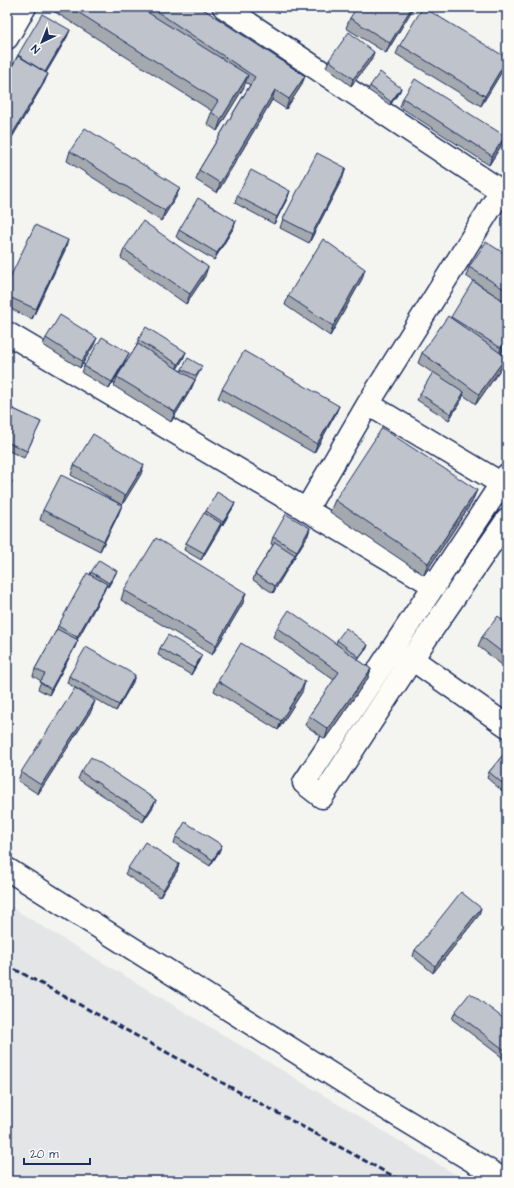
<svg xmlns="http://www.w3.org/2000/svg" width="514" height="1188" font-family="'Architects Daughter',sans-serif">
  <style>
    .built { fill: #e4e5e6 }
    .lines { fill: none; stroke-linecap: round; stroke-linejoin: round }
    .minor-casing { stroke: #1b2f5e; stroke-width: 25 }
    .minor { stroke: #fdfcf7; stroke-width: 22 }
    .rail { stroke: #1b2f5e; stroke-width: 3; stroke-dasharray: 6 3; stroke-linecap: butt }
    .wall { fill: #a4a8af; stroke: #1b2f5e }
    .shaded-wall { fill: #86888f; stroke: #1b2f5e }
    .building { fill: #bfc3cc; stroke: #1b2f5e }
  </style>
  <rect width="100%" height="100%" fill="#f4f4f1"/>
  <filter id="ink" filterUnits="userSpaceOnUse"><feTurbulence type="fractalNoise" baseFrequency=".025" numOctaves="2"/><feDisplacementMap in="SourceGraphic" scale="8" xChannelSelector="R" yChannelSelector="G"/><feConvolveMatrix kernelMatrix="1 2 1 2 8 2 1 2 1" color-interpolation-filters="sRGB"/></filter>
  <g filter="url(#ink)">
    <path class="built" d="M 7,905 L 466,1181 L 7,1181 Z"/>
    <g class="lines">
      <g class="minor-casing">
        <path id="minor" d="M 224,7 L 501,191 L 368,404 L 306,510
          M 7,38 L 25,7
          M 7,333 L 435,586
          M 368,404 L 502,484
          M 507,475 L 304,783 L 322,797 L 412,659 L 507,520
          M 412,659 L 507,726
          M 7,869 L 372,1100 L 506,1181"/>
      </g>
      <use href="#minor" class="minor"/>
      <path class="rail" d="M 7,965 L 402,1181"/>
    </g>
    <path class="wall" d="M 47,7 L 200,7 L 305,76 L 301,86 L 286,109 L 272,100 L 217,193 L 196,180 L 199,170 L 250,85 L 245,82 L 244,87 L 217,131 L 207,124 L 212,111 Z
      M 414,7 L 386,53 L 346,28 L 350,18 Z
      M 70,30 L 67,37 L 46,73 L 48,74 L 44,83 L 7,146 L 7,75 L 18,55 Z
      M 400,45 L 504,68 L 481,106 L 396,54 Z
      M 372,59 L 351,86 L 326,67 L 329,60 Z
      M 370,86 L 401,88 L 400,91 L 390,105 L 368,90 Z
      M 403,98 L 501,146 L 489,165 L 400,107 Z
      M 70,151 L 176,197 L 161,221 L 67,161 Z
      M 343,177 L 309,243 L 280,228 L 283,219 Z
      M 237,196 L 288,197 L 274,224 L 235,203 Z
      M 234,227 L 214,260 L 176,237 L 179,230 Z
      M 124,249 L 205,276 L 186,304 L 121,258 Z
      M 65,250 L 32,319 L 7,307 L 7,284 Z
      M 507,255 L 507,303 L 466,276 L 469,267 Z
      M 362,279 L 330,336 L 285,305 L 288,296 Z
      M 507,303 L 507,343 L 501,353 L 506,357 L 502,367 L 476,404 L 463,395 L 462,399 L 449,420 L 417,400 L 420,394 L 433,373 L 418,363 L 422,353 L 451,317 Z
      M 46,338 L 94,345 L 80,368 L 43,345 Z
      M 138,340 L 186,352 L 183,359 L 177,369 L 182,371 L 182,369 L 201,369 L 195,380 L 191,389 L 171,422 L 114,386 L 117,377 L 136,347 Z
      M 126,360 L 109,389 L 82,373 L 84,366 Z
      M 222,389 L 339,406 L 335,415 L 314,453 L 218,398 Z
      M 7,406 L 41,422 L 38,428 L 24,458 L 7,450 Z
      M 74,465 L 141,474 L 122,505 L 118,515 L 100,551 L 40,520 L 43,510 L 120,504 L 71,475 Z
      M 335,500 L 472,502 L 424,575 L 330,512 Z
      M 234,506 L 222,526 L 221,525 L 219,530 L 201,560 L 184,550 L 186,543 L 206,511 Z
      M 310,528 L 308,535 L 294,558 L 292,561 L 273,593 L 253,580 L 255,574 L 273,545 L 271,544 L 273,537 Z
      M 91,572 L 115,575 L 108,587 L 106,586 L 104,591 L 77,640 L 75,647 L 49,695 L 38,689 L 41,681 L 33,676 L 35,669 L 55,633 L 58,626 L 90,575 Z
      M 124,590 L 243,603 L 212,655 L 121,600 Z
      M 507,624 L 507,669 L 478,646 L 482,637 Z
      M 277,628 L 336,644 L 337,640 L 367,648 L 358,660 L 371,669 L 368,678 L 325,739 L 305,725 L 309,716 L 334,680 L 273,637 Z
      M 160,648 L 199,661 L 191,675 L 158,655 Z
      M 69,676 L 133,682 L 116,711 L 67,683 Z
      M 218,681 L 302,692 L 278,730 L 214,691 Z
      M 95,701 L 91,711 L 38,794 L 18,781 L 21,772 Z
      M 507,750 L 507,795 L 487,778 L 489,772 Z
      M 81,772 L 156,800 L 153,807 L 143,822 L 78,779 Z
      M 176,837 L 219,852 L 210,866 L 174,843 Z
      M 179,864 L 177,871 L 160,897 L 125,874 L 128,868 Z
      M 479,915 L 433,973 L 413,956 L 415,950 Z
      M 455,1012 L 507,1021 L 507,1061 L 452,1019 Z"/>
    <path class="shaded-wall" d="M 412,7 L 414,7 L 386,53 L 390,43 Z
      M 70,30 L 67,37 L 43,78 L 45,72 Z
      M 374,52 L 372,59 L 351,86 L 353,79 Z
      M 507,59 L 504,68 L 481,106 L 485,96 Z
      M 48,74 L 44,83 L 7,146 L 7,143 Z
      M 248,75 L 244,87 L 217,131 L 221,119 Z
      M 305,76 L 301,86 L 286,109 L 289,99 Z
      M 401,88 L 400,91 L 390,105 L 391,102 Z
      M 275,90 L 272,100 L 217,193 L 220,183 Z
      M 505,136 L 501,146 L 489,165 L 492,156 Z
      M 346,168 L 343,177 L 309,243 L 312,234 Z
      M 180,188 L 176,197 L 161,221 L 165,211 Z
      M 290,191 L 288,197 L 274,224 L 277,217 Z
      M 236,221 L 234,227 L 214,260 L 217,253 Z
      M 68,240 L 65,250 L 32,319 L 36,309 Z
      M 208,267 L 205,276 L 186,304 L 190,294 Z
      M 365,269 L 362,279 L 330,336 L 333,326 Z
      M 97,338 L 94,345 L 80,368 L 82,361 Z
      M 507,339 L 507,343 L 498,358 L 501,348 Z
      M 186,352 L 183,359 L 176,371 L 178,364 Z
      M 129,353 L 126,360 L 109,389 L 112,382 Z
      M 506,357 L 502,367 L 476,404 L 479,394 Z
      M 195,380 L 191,389 L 171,422 L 175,412 Z
      M 464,392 L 462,399 L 449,420 L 451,414 Z
      M 339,406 L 335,415 L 314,453 L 317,444 Z
      M 144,465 L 141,474 L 122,505 L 125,496 Z
      M 12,481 L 9,490 L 7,494 L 7,491 Z
      M 477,490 L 472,502 L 424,575 L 428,563 Z
      M 235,503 L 234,506 L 222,526 L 223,522 Z
      M 122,505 L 118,515 L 100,551 L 104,541 Z
      M 221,523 L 219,530 L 201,560 L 204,553 Z
      M 310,528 L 308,535 L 294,558 L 297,551 Z
      M 295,555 L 292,561 L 273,593 L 275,586 Z
      M 117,571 L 115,575 L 108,587 L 109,583 Z
      M 107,584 L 104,591 L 75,644 L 77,637 Z
      M 246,593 L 243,603 L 212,655 L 216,645 Z
      M 78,640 L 75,647 L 49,695 L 51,689 Z
      M 368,645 L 367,648 L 357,661 L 359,657 Z
      M 202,655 L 199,661 L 191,675 L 194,668 Z
      M 371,669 L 368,678 L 325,739 L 328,729 Z
      M 135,675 L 133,682 L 116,711 L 119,705 Z
      M 305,682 L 302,692 L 278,730 L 281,721 Z
      M 95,701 L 91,711 L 38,794 L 41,785 Z
      M 156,800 L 153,807 L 143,822 L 146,815 Z
      M 222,845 L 219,852 L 210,866 L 213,860 Z
      M 179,864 L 177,871 L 160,897 L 163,890 Z
      M 481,908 L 479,915 L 433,973 L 435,966 Z"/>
    <path class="building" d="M 70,7 L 139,7 L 248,75 L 221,119 L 211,112 L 218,101 Z
      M 150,7 L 200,7 L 305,76 L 289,99 L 275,90 L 220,183 L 199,170 L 255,77 Z
      M 357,7 L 412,7 L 390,43 L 350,18 Z
      M 423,7 L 507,58 L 507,59 L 485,96 L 400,45 Z
      M 42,14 L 70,30 L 45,72 L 18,55 Z
      M 349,32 L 374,52 L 353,79 L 329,60 Z
      M 18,56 L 48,74 L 7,143 L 7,75 Z
      M 380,72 L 401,88 L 391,102 L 370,86 Z
      M 415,79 L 505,136 L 492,156 L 403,98 Z
      M 85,128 L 180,188 L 165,211 L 70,151 Z
      M 317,153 L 346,168 L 312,234 L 283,219 Z
      M 251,170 L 290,191 L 277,217 L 237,196 Z
      M 198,198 L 236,221 L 217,253 L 179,230 Z
      M 143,221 L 208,267 L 190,294 L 124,249 Z
      M 35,225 L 68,240 L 36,309 L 7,296 L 7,284 Z
      M 323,239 L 365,269 L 333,326 L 288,296 Z
      M 486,242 L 507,255 L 507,291 L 469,267 Z
      M 473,281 L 507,303 L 507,339 L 501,348 L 451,317 Z
      M 60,315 L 97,338 L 82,361 L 46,338 Z
      M 448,316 L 506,357 L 479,394 L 422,353 Z
      M 146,327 L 186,352 L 178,364 L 138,340 Z
      M 102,337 L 129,353 L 112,382 L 84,366 Z
      M 138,344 L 195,380 L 175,412 L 117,377 Z
      M 244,351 L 339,406 L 317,444 L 222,389 Z
      M 188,358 L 202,366 L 196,376 L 182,369 Z
      M 433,372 L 464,392 L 451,414 L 420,394 Z
      M 7,406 L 41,422 L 27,451 L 7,442 Z
      M 382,428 L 477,490 L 428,563 L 335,500 Z
      M 93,434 L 144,465 L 125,496 L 74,465 Z
      M 61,475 L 122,505 L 104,541 L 43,510 Z
      M 7,478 L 12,481 L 7,491 Z
      M 217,492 L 235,503 L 223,522 L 206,511 Z
      M 204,513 L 221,523 L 204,553 L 186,543 Z
      M 286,514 L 310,528 L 297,551 L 273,537 Z
      M 156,538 L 246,593 L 216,645 L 124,590 Z
      M 275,542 L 295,555 L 275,586 L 255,574 Z
      M 99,560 L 117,571 L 109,583 L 91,572 Z
      M 87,573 L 107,584 L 77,637 L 58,626 Z
      M 289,610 L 371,669 L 328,729 L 309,716 L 339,672 L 277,628 Z
      M 498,616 L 507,624 L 507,656 L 482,637 Z
      M 346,628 L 368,645 L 359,657 L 337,640 Z
      M 57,629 L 78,640 L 51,689 L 40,682 L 45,674 L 35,669 Z
      M 168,635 L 202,655 L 194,668 L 160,648 Z
      M 241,643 L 305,682 L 281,721 L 218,681 Z
      M 86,647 L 135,675 L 119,705 L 69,676 Z
      M 75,688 L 95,701 L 41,785 L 21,772 Z
      M 507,750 L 507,787 L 489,772 Z
      M 91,757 L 156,800 L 146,815 L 81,772 Z
      M 185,822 L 222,845 L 213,860 L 176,837 Z
      M 145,842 L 179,864 L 163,890 L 128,868 Z
      M 461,892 L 481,908 L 435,966 L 415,950 Z
      M 470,993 L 507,1021 L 507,1052 L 455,1012 Z"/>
  </g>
  <rect width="514" height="1188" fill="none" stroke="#fdfcf7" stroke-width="24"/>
  <rect x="12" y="12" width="490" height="1164" fill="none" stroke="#1b2f5e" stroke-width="1.5" filter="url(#ink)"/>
  <g transform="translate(42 42) rotate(223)" stroke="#fdfcf7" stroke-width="3" paint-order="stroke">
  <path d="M0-3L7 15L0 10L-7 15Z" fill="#1b2f5e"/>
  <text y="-6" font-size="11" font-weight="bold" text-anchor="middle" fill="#1b2f5e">N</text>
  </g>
  <path d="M24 1158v6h66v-6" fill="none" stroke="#1b2f5e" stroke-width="2"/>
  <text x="30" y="1158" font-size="12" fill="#1b2f5e" stroke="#fdfcf7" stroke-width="3" paint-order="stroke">20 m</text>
</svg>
